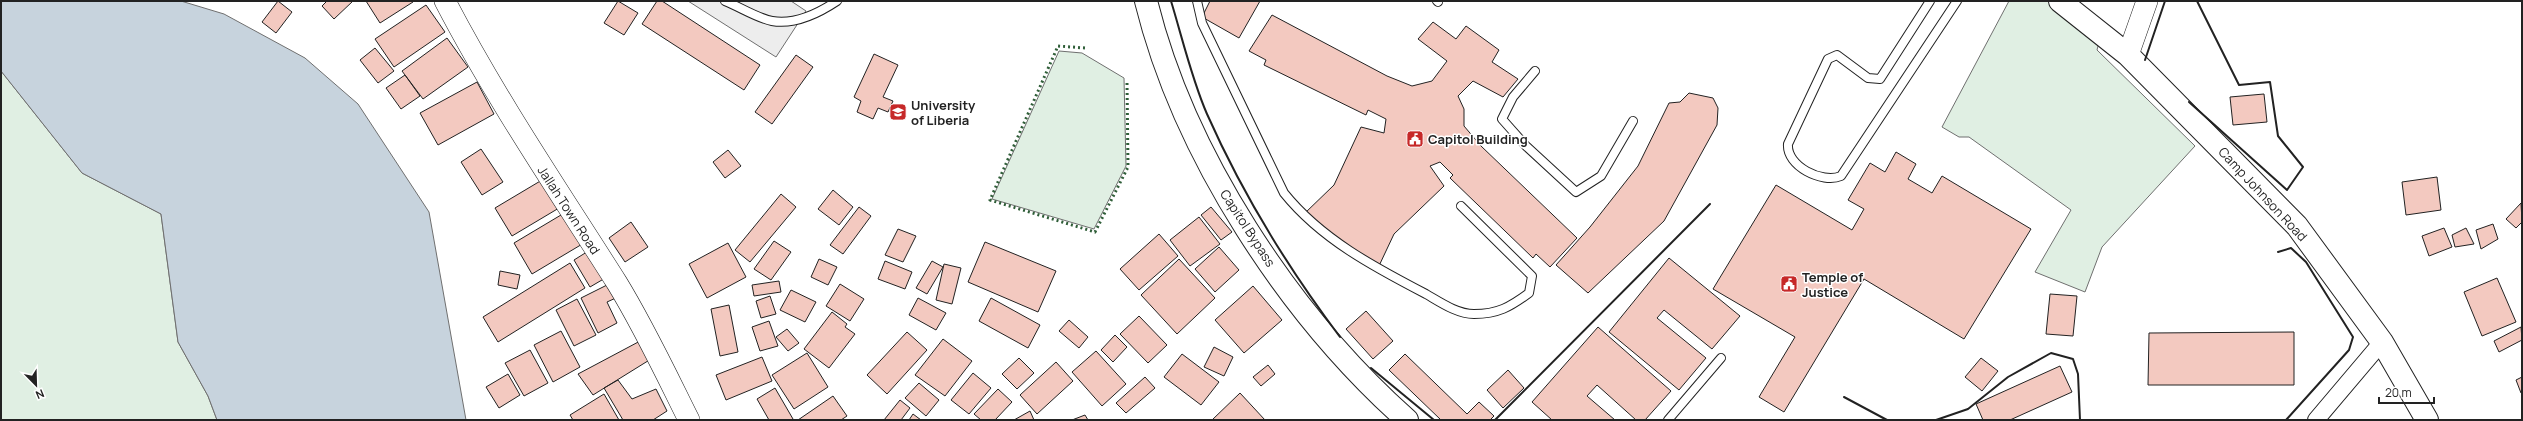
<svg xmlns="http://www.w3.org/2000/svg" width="2523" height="421" font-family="Manrope,sans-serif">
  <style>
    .green { fill: #e0efe3; stroke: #6f6f6f }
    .parking { fill: #ededed; stroke: #6f6f6f }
    .water { fill: #c7d3dd; stroke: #6f6f6f }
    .building { fill: #f3c9c0; stroke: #222 }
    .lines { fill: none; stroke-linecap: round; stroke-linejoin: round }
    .service-casing { stroke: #222; stroke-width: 10 }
    .minor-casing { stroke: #222; stroke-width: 18 }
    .tertiary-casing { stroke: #222; stroke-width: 22 }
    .secondary-casing { stroke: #222; stroke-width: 24 }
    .trunk-casing { stroke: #222; stroke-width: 24 }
    .service { stroke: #fff; stroke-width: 8 }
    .minor { stroke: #fff; stroke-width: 16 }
    .tertiary { stroke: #fff; stroke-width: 21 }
    .secondary { stroke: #fff; stroke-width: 22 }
    .trunk { stroke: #fff; stroke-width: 22 }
    .hedge { stroke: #2f5e38; stroke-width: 3; stroke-dasharray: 2 3; stroke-linecap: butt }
    .wall { stroke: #222; stroke-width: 2 }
    .labels { text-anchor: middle; stroke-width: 3; stroke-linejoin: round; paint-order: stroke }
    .poi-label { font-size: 13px; font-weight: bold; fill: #222; stroke: #fff; text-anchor: start }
    .street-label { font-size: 13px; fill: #222; stroke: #fff }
  </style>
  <rect width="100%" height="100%" fill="#fff"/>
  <path class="green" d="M 2009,1 L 2071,1 L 2103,27 L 2097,50 L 2195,146 L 2102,247 L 2085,292 L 2035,272 L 2071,210 L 1969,137 L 1959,137 L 1942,127 Z
    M 1059,51 L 1082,53 L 1124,78 L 1126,166 L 1094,229 L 992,199 Z
    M 1,71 L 82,173 L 161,214 L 178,342 L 208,396 L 217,420 L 1,420 Z"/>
  <path class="parking" d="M 688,1 L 791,1 L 806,11 L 776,57 Z"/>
  <path class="water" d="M 1,1 L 181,1 L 224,14 L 305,58 L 358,104 L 429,212 L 466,420 L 217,420 L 208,396 L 178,342 L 161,214 L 82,173 L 1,71 Z"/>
  <path class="building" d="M 278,1 L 292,12 L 276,33 L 262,22 Z
    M 327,1 L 353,1 L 334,19 L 322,6 Z
    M 366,1 L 412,1 L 413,2 L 380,23 Z
    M 618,1 L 638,13 L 624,35 L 604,23 Z
    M 657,1 L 662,1 L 760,65 L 744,90 L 642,24 Z
    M 1210,1 L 1260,1 L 1239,38 L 1202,17 Z
    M 426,5 L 445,32 L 394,67 L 375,39 Z
    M 1272,15 L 1387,76 L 1412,86 L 1432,81 L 1447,61 L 1418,39 L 1433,22 L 1456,39 L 1466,26 L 1499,50 L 1492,62 L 1518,79 L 1503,97 L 1473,81 L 1458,96 L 1464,109 L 1464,126 L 1481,146 L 1577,238 L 1550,267 L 1536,254 L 1533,258 L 1450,178 L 1453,175 L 1440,162 L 1430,166 L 1444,186 L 1394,234 L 1378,268 L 1304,214 L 1334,185 L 1361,127 L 1384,133 L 1386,119 L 1368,110 L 1366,115 L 1264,65 L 1266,60 L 1249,51 Z
    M 447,38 L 468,67 L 423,99 L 402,71 Z
    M 375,48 L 394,71 L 378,83 L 360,60 Z
    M 874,54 L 898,65 L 883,97 L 893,101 L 888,112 L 878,108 L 873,119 L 857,112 L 861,101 L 854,97 Z
    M 796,55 L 813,67 L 772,124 L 755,112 Z
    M 405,75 L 420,96 L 401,109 L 386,88 Z
    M 477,82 L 494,114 L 438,145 L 420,113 Z
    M 1689,93 L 1713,98 L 1718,108 L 1717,125 L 1664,221 L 1588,293 L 1556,265 L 1590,227 L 1638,166 L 1669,103 L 1680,102 Z
    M 2264,94 L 2267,122 L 2233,125 L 2230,97 Z
    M 481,149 L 503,182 L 482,195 L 461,162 Z
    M 728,150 L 741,166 L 725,178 L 713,162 Z
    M 1896,152 L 1916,164 L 1908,179 L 1932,193 L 1942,176 L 2031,229 L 1964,339 L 1864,279 L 1784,412 L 1759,397 L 1795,337 L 1713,289 L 1776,185 L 1852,230 L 1864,209 L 1848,200 L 1870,163 L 1885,172 Z
    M 2437,177 L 2441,210 L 2406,215 L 2402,182 Z
    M 542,180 L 559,208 L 512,236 L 495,208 Z
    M 833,190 L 853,207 L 839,225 L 818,209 Z
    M 781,194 L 796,207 L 750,262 L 735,250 Z
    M 2521,203 L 2522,222 L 2516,228 L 2506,219 Z
    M 859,207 L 871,216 L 843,254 L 830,245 Z
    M 1211,207 L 1232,232 L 1221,240 L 1201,215 Z
    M 566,212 L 584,243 L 532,274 L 514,243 Z
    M 1199,217 L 1220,244 L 1190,266 L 1170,240 Z
    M 631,222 L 648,247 L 625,262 L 609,238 Z
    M 2493,224 L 2498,239 L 2481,249 L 2476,230 Z
    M 2444,228 L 2452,247 L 2429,256 L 2422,236 Z
    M 2466,228 L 2474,244 L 2455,247 L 2452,235 Z
    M 898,229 L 916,236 L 903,262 L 885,255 Z
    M 1159,234 L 1178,256 L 1139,290 L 1120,269 Z
    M 774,241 L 791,252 L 771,280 L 754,269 Z
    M 985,242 L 1056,271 L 1038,312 L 968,282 Z
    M 728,243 L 746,277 L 707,298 L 689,264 Z
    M 1219,247 L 1239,270 L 1215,292 L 1195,269 Z
    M 590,250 L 607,277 L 590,287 L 574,260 Z
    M 1669,258 L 1740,316 L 1712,349 L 1664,310 L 1657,318 L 1706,358 L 1679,390 L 1609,332 Z
    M 819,259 L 837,267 L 828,285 L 811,277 Z
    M 1179,259 L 1215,298 L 1177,334 L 1141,295 Z
    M 885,261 L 912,272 L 905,289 L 878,279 Z
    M 932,261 L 943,267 L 927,294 L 916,288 Z
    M 570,263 L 585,288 L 498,342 L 483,317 Z
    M 944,264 L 961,268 L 952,304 L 936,300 Z
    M 500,271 L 520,275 L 517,289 L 498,285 Z
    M 2497,278 L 2516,322 L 2482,336 L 2464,292 Z
    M 779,281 L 781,292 L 754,296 L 752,285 Z
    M 611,283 L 618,297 L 607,302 L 617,323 L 598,333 L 581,298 Z
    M 840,284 L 864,299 L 850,321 L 826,306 Z
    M 1253,286 L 1282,320 L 1244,353 L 1215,320 Z
    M 791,290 L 816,302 L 805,322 L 780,310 Z
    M 2050,294 L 2077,296 L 2073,336 L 2046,334 Z
    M 770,296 L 776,314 L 761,318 L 756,301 Z
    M 918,298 L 946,313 L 936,330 L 909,315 Z
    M 991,298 L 1040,325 L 1028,348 L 979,321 Z
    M 577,299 L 596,335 L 574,346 L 556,310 Z
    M 729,305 L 738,352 L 720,356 L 711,309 Z
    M 1366,311 L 1393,341 L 1373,359 L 1346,329 Z
    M 832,312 L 847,324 L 845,327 L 855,334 L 829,368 L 804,349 Z
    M 1139,316 L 1167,345 L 1148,363 L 1120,334 Z
    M 1069,320 L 1088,337 L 1079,348 L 1059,331 Z
    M 769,321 L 778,346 L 760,351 L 752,327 Z
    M 1598,327 L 1671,391 L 1645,420 L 1636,420 L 1597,385 L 1587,396 L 1615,420 L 1552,420 L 1532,402 Z
    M 2521,327 L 2522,340 L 2499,352 L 2494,341 Z
    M 787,329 L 799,343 L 788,351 L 776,337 Z
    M 561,331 L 580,367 L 553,382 L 534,345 Z
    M 907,332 L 927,350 L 887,394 L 867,375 Z
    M 2294,332 L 2294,385 L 2148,385 L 2149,333 Z
    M 1115,335 L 1127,347 L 1113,362 L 1101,350 Z
    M 943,339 L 972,361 L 945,396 L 915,375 Z
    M 642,340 L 651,359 L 593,395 L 578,374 Z
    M 1214,347 L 1233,357 L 1224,376 L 1204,367 Z
    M 530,350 L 548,383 L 524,396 L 505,363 Z
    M 1096,351 L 1126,384 L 1102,406 L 1072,372 Z
    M 807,353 L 828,387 L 794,409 L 772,375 Z
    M 1182,354 L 1219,382 L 1201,405 L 1164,377 Z
    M 1405,354 L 1467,414 L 1479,402 L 1494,416 L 1490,420 L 1441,420 L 1389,370 Z
    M 762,357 L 772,381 L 726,400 L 716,375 Z
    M 1019,358 L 1034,373 L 1017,389 L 1002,374 Z
    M 1981,358 L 1998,371 L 1982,391 L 1965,377 Z
    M 1056,362 L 1073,381 L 1037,414 L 1020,395 Z
    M 1268,365 L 1275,374 L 1261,386 L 1253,377 Z
    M 2060,366 L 2072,392 L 2010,420 L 1983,420 L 1976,404 Z
    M 1508,370 L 1524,388 L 1503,408 L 1487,390 Z
    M 973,373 L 991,388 L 969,414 L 951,400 Z
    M 508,374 L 520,395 L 499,408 L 486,387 Z
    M 1145,377 L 1155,388 L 1126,413 L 1116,403 Z
    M 2522,377 L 2522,393 L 2521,393 L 2516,380 Z
    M 618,380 L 632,399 L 656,389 L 667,411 L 653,420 L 623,420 L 604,388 Z
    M 919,383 L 939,400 L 926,416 L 905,398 Z
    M 775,388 L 793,419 L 792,420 L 769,420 L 757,399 Z
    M 998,389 L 1012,402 L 995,420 L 981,420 L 974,414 Z
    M 1240,393 L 1265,420 L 1212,420 Z
    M 604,394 L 619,420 L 573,420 L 570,415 Z
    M 833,396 L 847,416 L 841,420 L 798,420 Z
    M 900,400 L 910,408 L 901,420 L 884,420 Z
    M 1030,411 L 1034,420 L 1014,420 Z
    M 913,414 L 921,420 L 909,420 Z
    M 1085,415 L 1088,420 L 1072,420 Z"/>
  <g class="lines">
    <g class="service-casing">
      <path id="service" d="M 725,1 C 740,7 757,18 772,21 C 794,25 819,13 837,1
        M 1197,1 L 1202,23 L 1284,193 C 1321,239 1374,267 1426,294 C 1440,302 1457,314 1474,314 C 1498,314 1510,307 1529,293 L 1532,276 L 1461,206
        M 1437,1 L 1438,2
        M 1930,1 L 1880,79 L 1868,78 L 1837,55 L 1828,59 L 1788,144 C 1786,166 1822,184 1841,176 L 1957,1
        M 1535,71 L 1513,97 L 1502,119 L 1526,146 L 1576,192 L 1601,176 L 1633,121
        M 1668,420 L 1721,358"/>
    </g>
    <g class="minor-casing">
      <path id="minor" d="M 2316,420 L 2382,342"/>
    </g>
    <g class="tertiary-casing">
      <path id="tertiary" d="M 445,1 C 496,99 558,190 617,283 C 644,327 666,374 689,420
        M 2128,55 L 2147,1"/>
    </g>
    <g class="secondary-casing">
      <path id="secondary" d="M 2060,1 L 2128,55 L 2297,226 L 2382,342 L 2427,420"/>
    </g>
    <g class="trunk-casing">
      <path id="trunk" d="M 1146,1 C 1184,155 1289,315 1407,420"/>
    </g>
    <use href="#service" class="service"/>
    <use href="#minor" class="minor"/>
    <use href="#tertiary" class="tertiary"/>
    <use href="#secondary" class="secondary"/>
    <use href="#trunk" class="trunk"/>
    <path class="hedge" d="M 1085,48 L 1058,46 L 990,200 L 1095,232 L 1128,167 L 1127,82"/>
    <path class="wall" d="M 1171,1 C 1182,37 1192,80 1207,114 C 1242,193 1288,268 1340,337
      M 2145,60 L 2165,1
      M 2189,102 L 2287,190 L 2303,167 L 2278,136 L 2270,82 L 2239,85 L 2197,1
      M 2278,252 L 2291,248 L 2306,262 L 2353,337 L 2349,350 L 2286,420
      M 1371,368 L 1434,420
      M 1844,397 L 1887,420
      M 1495,420 L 1710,204
      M 1936,420 L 1968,409 L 2008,377 L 2051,353 L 2073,359 L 2078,374 L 2080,420"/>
  </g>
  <defs>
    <g id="university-square" transform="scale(0.9)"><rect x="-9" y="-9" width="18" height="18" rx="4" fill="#c62828" stroke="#fff"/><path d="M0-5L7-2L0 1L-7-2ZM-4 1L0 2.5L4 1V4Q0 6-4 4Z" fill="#fff"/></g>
    <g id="civic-square" transform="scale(0.9)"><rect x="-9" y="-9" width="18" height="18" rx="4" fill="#c62828" stroke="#fff"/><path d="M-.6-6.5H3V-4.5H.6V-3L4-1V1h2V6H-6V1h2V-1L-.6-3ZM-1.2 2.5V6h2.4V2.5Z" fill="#fff"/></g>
  </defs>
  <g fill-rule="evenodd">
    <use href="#university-square" x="898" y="112"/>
    <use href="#civic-square" x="1415" y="139"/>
    <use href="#civic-square" x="1789" y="284"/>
  </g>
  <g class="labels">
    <g class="poi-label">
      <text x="911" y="110">University<tspan x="911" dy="15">of Liberia</tspan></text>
      <text x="1428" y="144">Capitol Building</text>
      <text x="1802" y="282">Temple of<tspan x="1802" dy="15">Justice</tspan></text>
    </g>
    <g class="street-label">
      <text transform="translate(2263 194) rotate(47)" y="5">Camp Johnson Road</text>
      <text transform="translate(569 210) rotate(57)" y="5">Jallah Town Road</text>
      <text transform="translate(1248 228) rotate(57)" y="5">Capitol Bypass</text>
    </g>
  </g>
  <rect width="2523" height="421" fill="none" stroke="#222222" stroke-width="4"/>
  <g transform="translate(36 385) rotate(157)" stroke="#ffffff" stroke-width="3" paint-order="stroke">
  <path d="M0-3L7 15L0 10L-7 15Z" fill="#222222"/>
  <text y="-6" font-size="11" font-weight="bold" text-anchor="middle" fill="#222222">N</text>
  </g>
  <path d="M2379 397v6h55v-6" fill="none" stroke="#222222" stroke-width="2"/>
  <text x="2385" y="397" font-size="12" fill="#222222" stroke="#ffffff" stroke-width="3" paint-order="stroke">20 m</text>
</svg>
